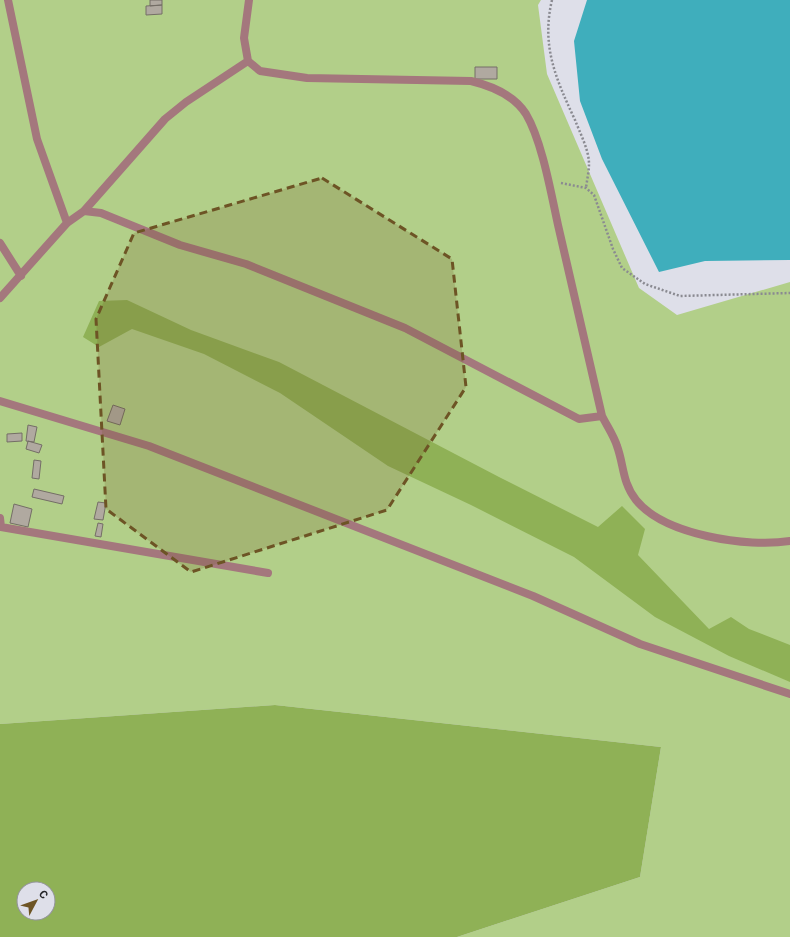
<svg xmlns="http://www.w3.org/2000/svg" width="790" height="937" font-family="Roboto,sans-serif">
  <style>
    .green { fill: #b2cf89 }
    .forest { fill: #8fb156; fill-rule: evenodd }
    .water { fill: #3faebc }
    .building { fill: #b0a9a0; stroke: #746e66 }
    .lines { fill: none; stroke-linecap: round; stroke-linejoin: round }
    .path { stroke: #8a8a91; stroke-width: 2.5; stroke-dasharray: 2 2; stroke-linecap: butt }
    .service { stroke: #a4777d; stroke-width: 8 }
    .marked { fill: #6d5425; fill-opacity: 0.2; stroke: #6d5425; stroke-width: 3; stroke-dasharray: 8 5; stroke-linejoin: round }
  </style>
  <rect width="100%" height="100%" fill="#dedfe9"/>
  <path class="green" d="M 0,0 L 541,0 L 538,5 L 547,74 L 639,288 L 677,315 L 790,282 L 790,937 L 457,937 L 640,877 L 661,747 L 275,705 L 0,724 Z"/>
  <path class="forest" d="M 127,300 L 191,330 L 279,362 L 499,477 L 598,527 L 622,506 L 645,529 L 638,555 L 709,629 L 731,617 L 749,629 L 790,645 L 790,682 L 729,656 L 655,617 L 574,557 L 471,505 L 388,466 L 280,393 L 204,354 L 132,329 L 99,347 L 83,337 L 99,301 Z
    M 275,705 L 661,747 L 640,877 L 457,937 L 0,937 L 0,724 ZM 24,889 L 48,889 L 48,913 L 24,913 Z"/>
  <path class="water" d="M 587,0 L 790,0 L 790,260 L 705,261 L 659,272 L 602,159 L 580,101 L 574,41 Z"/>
  <path class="building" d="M 150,0 L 162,0 L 162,5 L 150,6 Z
    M 162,5 L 162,14 L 146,15 L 146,6 Z
    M 475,67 L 497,67 L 497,79 L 475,79 Z
    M 113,405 L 125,409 L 120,425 L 107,421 Z
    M 28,425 L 37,427 L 34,442 L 26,441 Z
    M 22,433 L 22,441 L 7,442 L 7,434 Z
    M 28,441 L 42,445 L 39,453 L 26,449 Z
    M 34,460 L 41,461 L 39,479 L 32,478 Z
    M 34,489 L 64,496 L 62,504 L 32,497 Z
    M 98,502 L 106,503 L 103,520 L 94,519 Z
    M 14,504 L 32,509 L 28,527 L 10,523 Z
    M 98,523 L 103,524 L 101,537 L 95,536 Z"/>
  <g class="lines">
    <path class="path" d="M 552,0 C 541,46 556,79 575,120 C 580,133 589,150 589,164 C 589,171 587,180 586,188
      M 561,183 L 586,188 L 594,195 L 613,249 L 622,268 L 645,284 L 680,296 L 790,293"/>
    <path class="service" d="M 8,0 L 37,139 L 67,223
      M 249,0 L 244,38 L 248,61 L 260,71 L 307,78 L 471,81 C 492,86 514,95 526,114 C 542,141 551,193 558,225 C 573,288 587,352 602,416 C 607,426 614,436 617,446 C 624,465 622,482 636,500 C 664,535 748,548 790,541
      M 84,211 L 101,213 L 180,245 L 246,264 L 405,328 L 579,419 L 602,416
      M 0,243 L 21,276
      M 0,298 L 67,223 L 84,211 L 165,119 L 186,102 L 248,61
      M 0,401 L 149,446 L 533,596 L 640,644 L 790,694
      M 0,518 L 1,527 L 268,573"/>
  </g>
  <path class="marked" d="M 322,178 L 452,259 L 466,387 L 387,510 L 191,572 L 106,509 L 96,319 L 134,233 Z"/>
  <g transform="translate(36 901) rotate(49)"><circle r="19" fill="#dedfe9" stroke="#94949c"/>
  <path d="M0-3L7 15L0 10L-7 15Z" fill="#6d5425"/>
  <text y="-6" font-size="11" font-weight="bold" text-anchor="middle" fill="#242428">С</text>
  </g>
</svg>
